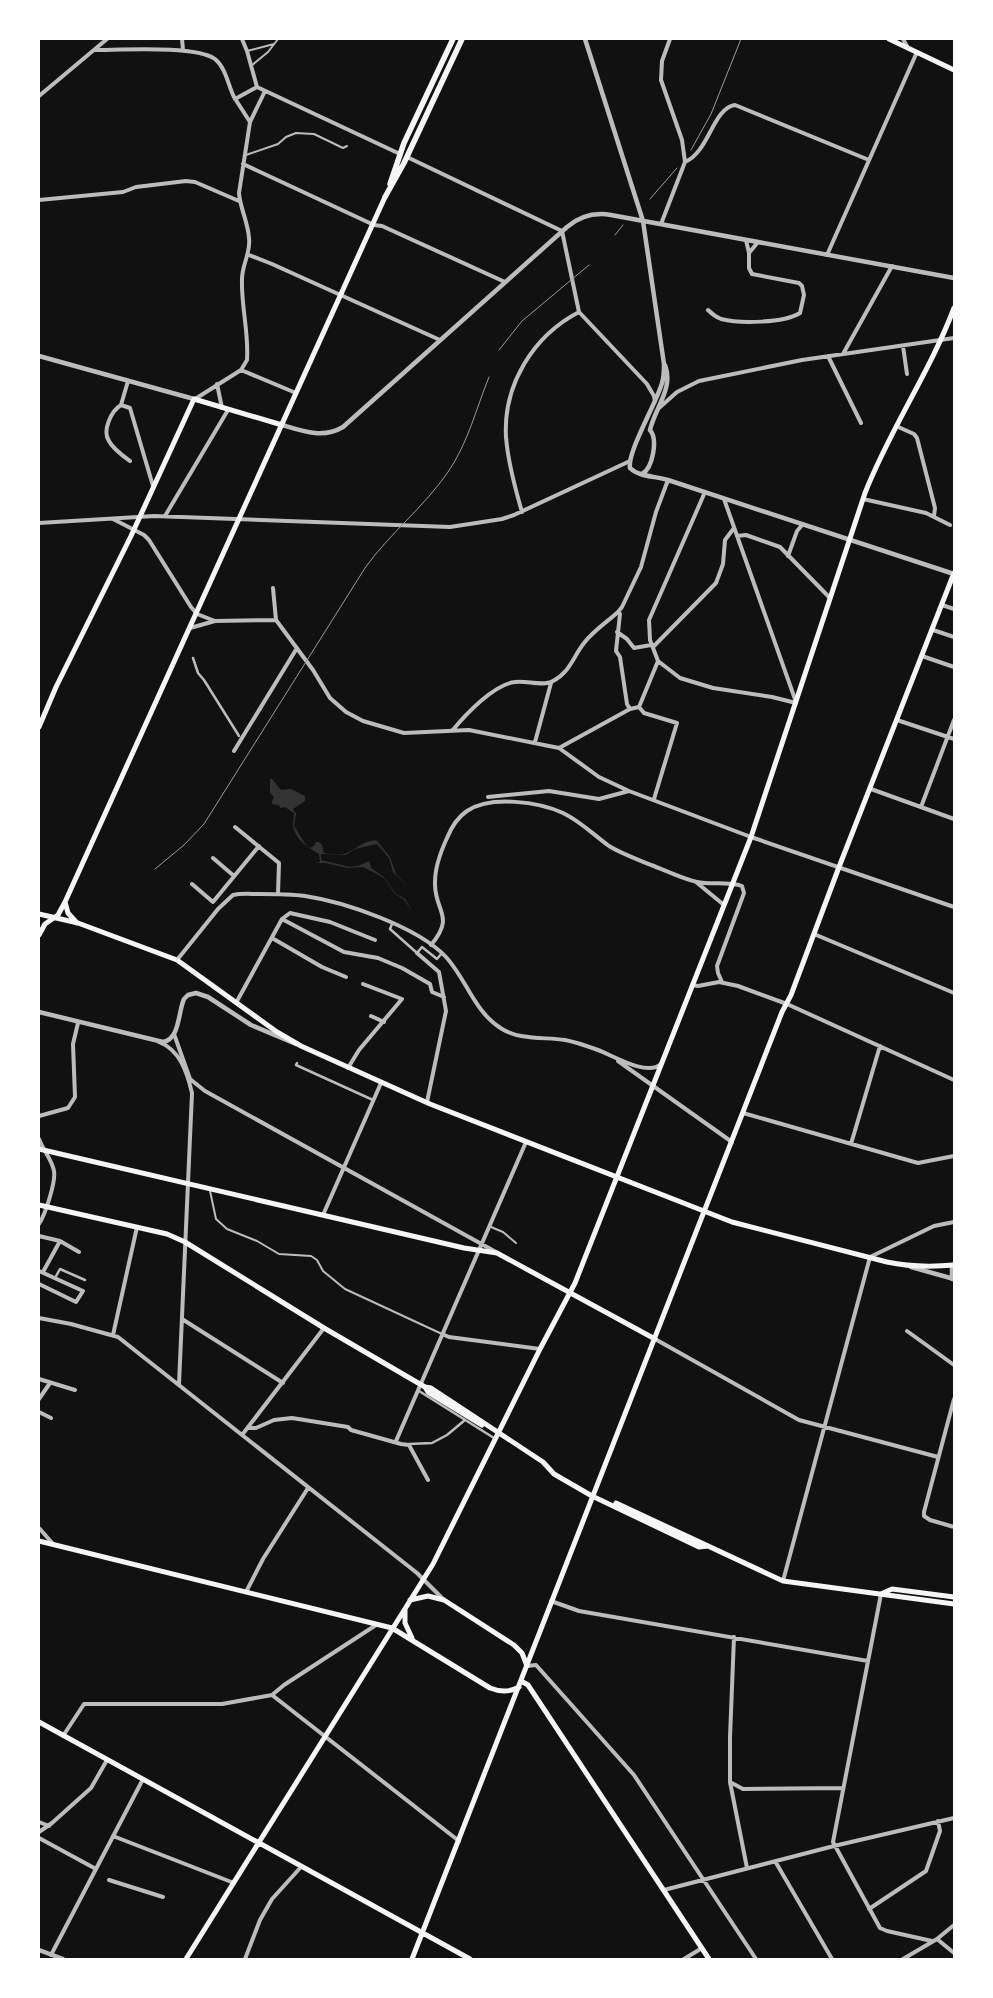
<svg xmlns="http://www.w3.org/2000/svg" width="993" height="1998" font-family="Manrope,sans-serif">
  <style>
    .water { fill: #333 }
    .lines { fill: none; stroke-linecap: round; stroke-linejoin: round }
    .service { stroke: #bcbcbc; stroke-width: 2 }
    .pedestrian { stroke: #bcbcbc; stroke-width: 2.5 }
    .minor { stroke: #bcbcbc; stroke-width: 4 }
    .tertiary { stroke: #bcbcbc; stroke-width: 4.5 }
    .secondary { stroke: #f5f5f5; stroke-width: 5 }
    .primary { stroke: #f5f5f5; stroke-width: 5.5 }
    .tram { stroke: #9a9a9a; stroke-width: 1 }
  </style>
  <rect width="100%" height="100%" fill="#111"/>
  <path class="water" d="M 270,779 L 272,779 L 281,790 L 291,789 L 305,796 L 305,801 L 293,809 L 296,814 L 294,826 L 306,845 L 310,848 L 314,846 L 316,842 L 319,842 L 322,845 L 324,853 C 330,854 338,855 344,854 C 353,852 366,838 377,841 L 390,857 L 396,874 L 411,890 L 393,872 L 389,858 L 377,844 L 355,849 L 346,855 L 321,854 L 321,860 L 350,867 L 358,866 L 369,861 L 371,868 L 385,878 L 395,893 L 405,899 L 413,912 L 404,900 L 394,893 L 385,879 L 375,873 L 363,867 L 348,868 L 325,863 L 316,863 L 320,862 L 319,854 C 309,848 294,839 293,825 C 293,821 294,817 294,813 L 285,807 L 281,808 L 278,805 L 272,804 L 272,802 L 274,797 L 270,793 Z"/>
  <g class="lines">
    <path class="service" d="M 247,51 L 274,44
      M 251,66 L 268,52 L 278,39
      M 246,155 L 278,144 L 286,137 L 296,133 L 314,134 L 343,148 L 347,146
      M 210,1191 L 216,1219 L 227,1229 L 257,1241 L 279,1254 L 311,1256 L 317,1260 L 323,1271 L 345,1289 L 442,1334
      M 491,1227 L 503,1232 L 516,1243"/>
    <path class="pedestrian" d="M 193,658 L 198,673 L 204,680 L 239,736
      M 392,924 L 390,929 L 417,953 L 422,947 L 437,959 L 442,953
      M 297,1063 L 296,1065 L 373,1100
      M 55,1278 L 60,1269 L 85,1280
      M 419,1391 L 494,1438
      M 409,1444 L 432,1443 L 447,1435 L 465,1420"/>
    <path class="minor" d="M 182,39 L 183,50
      M 242,39 L 247,51 L 257,87
      M 903,39 L 908,48
      M 94,50 C 120,50 196,45 215,59 C 226,68 228,85 234,97 C 239,105 245,114 250,122
      M 257,87 L 400,154
      M 39,96 L 107,39
      M 235,99 L 257,87
      M 407,157 L 562,231 L 579,312 L 647,384 L 654,396 L 655,401
      M 685,162 C 709,152 713,108 735,105 L 869,160
      M 243,164 L 374,225 L 382,226 L 505,282
      M 39,200 L 123,192 L 136,187 L 186,181 L 195,182 L 239,201
      M 661,224 L 685,162 L 682,140 L 661,80 L 662,61 L 670,39
      M 746,240 L 749,253 L 758,242
      M 249,255 L 272,264 L 440,340
      M 827,255 L 917,52
      M 708,310 C 712,314 716,317 721,319 C 740,324 784,323 800,313 L 804,295 L 802,286 L 799,283 L 752,274 L 749,268 L 749,253
      M 903,346 L 907,374
      M 843,354 L 892,266
      M 828,356 L 861,423
      M 241,370 L 296,393
      M 217,384 L 222,408
      M 195,399 L 241,370 L 247,360 C 249,333 241,306 242,279 C 242,264 251,253 249,238 C 248,222 240,208 239,193 L 250,122 L 265,91
      M 121,405 L 130,408 L 153,486
      M 121,405 C 111,411 102,431 109,441 C 113,449 123,456 130,461
      M 121,405 L 128,381
      M 659,408 L 677,392 L 699,381 L 802,360 L 954,338
      M 896,426 L 914,434 L 917,438 L 935,508 L 934,516
      M 724,499 L 796,702
      M 863,499 L 926,513 L 950,525
      M 522,512 C 515,488 508,463 506,437 C 503,385 533,336 579,312
      M 165,516 L 228,410
      M 113,519 L 144,535 L 149,540 L 191,607 L 197,614 L 215,621
      M 39,523 L 154,516 L 450,527 L 502,519 L 514,515 L 630,461
      M 737,536 L 746,535 L 780,547 L 830,598
      M 788,556 L 797,531 L 803,524
      M 273,588 L 276,620
      M 942,605 L 954,609
      M 618,612 L 620,614 L 616,651 L 620,657 L 627,704 L 630,709
      M 276,620 L 313,670 L 330,698 L 346,712 L 363,721 L 404,733 L 469,730 L 559,748 L 599,777 L 629,791 L 751,837 L 954,907
      M 190,628 L 215,621 L 276,620
      M 933,630 L 954,637
      M 617,632 L 627,639 L 634,648 L 651,645
      M 653,647 L 716,583 L 723,564 L 725,540 L 734,528
      M 922,656 L 954,667
      M 658,661 L 650,640 L 649,620 L 705,492
      M 658,661 L 680,678 L 713,688 L 772,697 L 796,703
      M 639,707 L 644,713 L 677,723 L 654,799
      M 897,720 L 954,739
      M 452,731 C 465,715 494,684 515,682 C 526,680 543,687 553,681 C 570,672 573,657 584,643 C 593,631 607,622 618,612 L 622,607 L 641,567 L 656,512 L 668,480
      M 535,742 L 551,683
      M 559,748 L 630,709 L 639,707 L 658,661
      M 234,751 L 297,648
      M 871,789 L 954,819
      M 488,797 L 549,791 L 599,799 L 629,791
      M 921,807 L 954,720
      M 235,827 L 279,863 L 278,894
      M 213,858 L 234,876
      M 696,882 L 724,905
      M 192,884 L 213,902 L 259,846
      M 282,919 L 344,952 L 378,958 L 402,968 L 430,984 L 432,992 L 444,997
      M 814,934 L 954,993
      M 272,938 L 322,967 L 346,977
      M 431,945 C 456,915 434,912 435,882 C 435,867 441,851 447,838 C 451,828 458,817 467,811 C 491,795 539,802 563,813 C 580,821 594,835 609,846 C 622,854 637,859 651,865 C 665,870 682,879 697,882 C 711,885 729,881 742,886 L 744,893 L 717,966 L 718,973 L 722,982
      M 417,953 L 439,972 L 446,1011 L 427,1102
      M 177,960 L 218,909 L 233,895 C 241,893 251,894 259,894 C 274,894 290,894 305,896 C 345,902 418,927 446,957 C 467,980 474,1012 502,1029 C 520,1040 544,1037 565,1040 C 576,1042 587,1046 598,1050 C 612,1055 647,1077 661,1064
      M 692,985 L 698,986 L 719,982 L 738,986 L 787,1004 L 954,1080
      M 236,1003 L 282,919 L 290,913 L 330,922 L 375,940
      M 371,1016 L 384,1022
      M 174,1034 L 190,1079 L 205,1091 L 496,1252
      M 159,1042 C 180,1050 187,1072 192,1093 L 179,1384
      M 618,1061 L 732,1142
      M 348,1068 L 359,1050 L 402,999 L 363,984
      M 743,1113 L 918,1163 L 954,1156
      M 39,1116 L 68,1108 L 75,1097 L 73,1044 L 78,1023
      M 39,1139 C 43,1150 52,1160 54,1171 C 56,1182 45,1215 39,1224
      M 851,1144 L 880,1046
      M 323,1215 L 381,1083
      M 39,1236 L 60,1241 L 79,1252
      M 39,1271 L 83,1291 L 76,1302 L 39,1284
      M 43,1272 L 60,1241
      M 39,1318 L 71,1324 L 118,1337 L 417,1573 L 444,1600
      M 182,1319 L 283,1383
      M 907,1331 L 954,1365
      M 442,1334 L 449,1337 L 540,1349
      M 113,1335 L 137,1227
      M 655,1339 L 799,1420 L 938,1457
      M 39,1379 L 75,1390
      M 39,1399 L 50,1383
      M 954,1399 L 924,1512 L 924,1516 L 930,1520 L 954,1527
      M 39,1412 L 51,1418
      M 248,1428 L 256,1428 L 274,1420 L 292,1418 L 348,1427 L 351,1430 L 401,1444 L 409,1445 L 428,1480
      M 242,1435 L 324,1328
      M 396,1441 L 526,1142
      M 39,1528 L 54,1545
      M 783,1581 L 870,1257 L 934,1226 L 954,1222
      M 246,1592 L 263,1559 L 308,1488
      M 881,1594 L 833,1842 L 880,1928 L 887,1931 L 932,1941
      M 551,1601 L 579,1611 L 868,1661
      M 734,1637 L 730,1737 L 730,1782 L 747,1868
      M 527,1666 L 536,1665 L 634,1775 L 756,1959
      M 272,1695 L 459,1841
      M 63,1736 L 84,1704 L 222,1704 L 272,1695 L 284,1685 L 376,1625
      M 730,1782 L 743,1789 L 843,1788
      M 39,1822 L 49,1826
      M 39,1832 L 52,1823 L 91,1788 L 107,1760
      M 113,1836 L 234,1883
      M 39,1838 L 96,1869
      M 775,1861 L 832,1959
      M 109,1880 L 163,1897
      M 664,1890 L 834,1846 L 954,1818
      M 869,1909 L 926,1871 L 940,1831 L 938,1821
      M 937,1939 L 954,1953
      M 51,1955 L 142,1781
      M 245,1959 L 260,1920 L 272,1899 L 301,1867
      M 684,1959 L 702,1948
      M 903,1959 L 937,1939 L 954,1925"/>
    <path class="tertiary" d="M 585,39 L 643,221 L 664,364 C 664,370 664,377 662,383 C 657,402 627,452 630,468 C 639,477 655,476 668,480 L 954,574
      M 39,356 L 194,399
      M 282,425 C 302,431 323,439 343,427 L 567,227 C 580,216 594,212 611,215 L 954,278
      M 650,430 C 655,408 674,388 665,365
      M 642,474 C 653,468 658,439 650,430
      M 39,1012 L 163,1042 C 180,1039 178,1012 184,999 L 188,995 L 196,993 L 208,997 L 251,1025 L 296,1044
      M 911,1267 L 954,1279
      M 952,1279 L 952,1265
      M 39,1950 L 63,1959"/>
    <path class="secondary" d="M 889,39 L 954,70
      M 39,727 L 56,687 L 131,536 L 194,399 L 282,425
      M 65,902 L 68,913 L 77,923
      M 39,914 L 78,923 L 177,960 L 277,1032 L 301,1046 L 430,1104 L 732,1222 L 887,1262 C 910,1267 931,1267 954,1265
      M 39,935 L 45,924 L 58,915 L 65,902 L 385,197
      M 39,1149 L 464,1248 L 497,1253 L 655,1339
      M 39,1205 L 167,1234 L 185,1242 L 324,1328 L 425,1387 L 431,1388 L 543,1462 L 554,1474 L 592,1496 L 699,1547 L 708,1546
      M 425,1387 L 428,1392 L 482,1425
      M 616,1503 L 783,1581 L 954,1604
      M 39,1541 L 392,1628 L 490,1688 C 500,1692 509,1693 519,1687
      M 881,1594 L 892,1589 L 954,1597
      M 410,1600 L 428,1596 L 444,1600 L 514,1645 L 522,1653 L 527,1666
      M 405,1609 L 405,1623 L 412,1638
      M 521,1681 L 528,1685 L 709,1959
      M 39,1722 L 470,1959
      M 186,1959 L 433,1564 L 540,1349 L 575,1283 L 751,837 L 865,493 C 890,429 930,372 954,308
      M 412,1959 L 782,1012 L 791,995 L 839,867 L 954,573"/>
    <path class="primary" d="M 390,184 L 404,143 L 453,39
      M 385,197 L 404,163 L 462,39"/>
    <path class="tram" d="M 691,150 L 711,114 L 741,39
      M 650,199 L 677,168
      M 615,235 L 623,225
      M 499,350 L 522,321 L 589,265
      M 155,869 L 184,845 L 204,824 L 365,568 C 390,533 424,507 448,472 C 468,443 476,409 489,377"/>
  </g>
  <rect width="993" height="1998" fill="none" stroke="#ffffff" stroke-width="80"/>
</svg>
